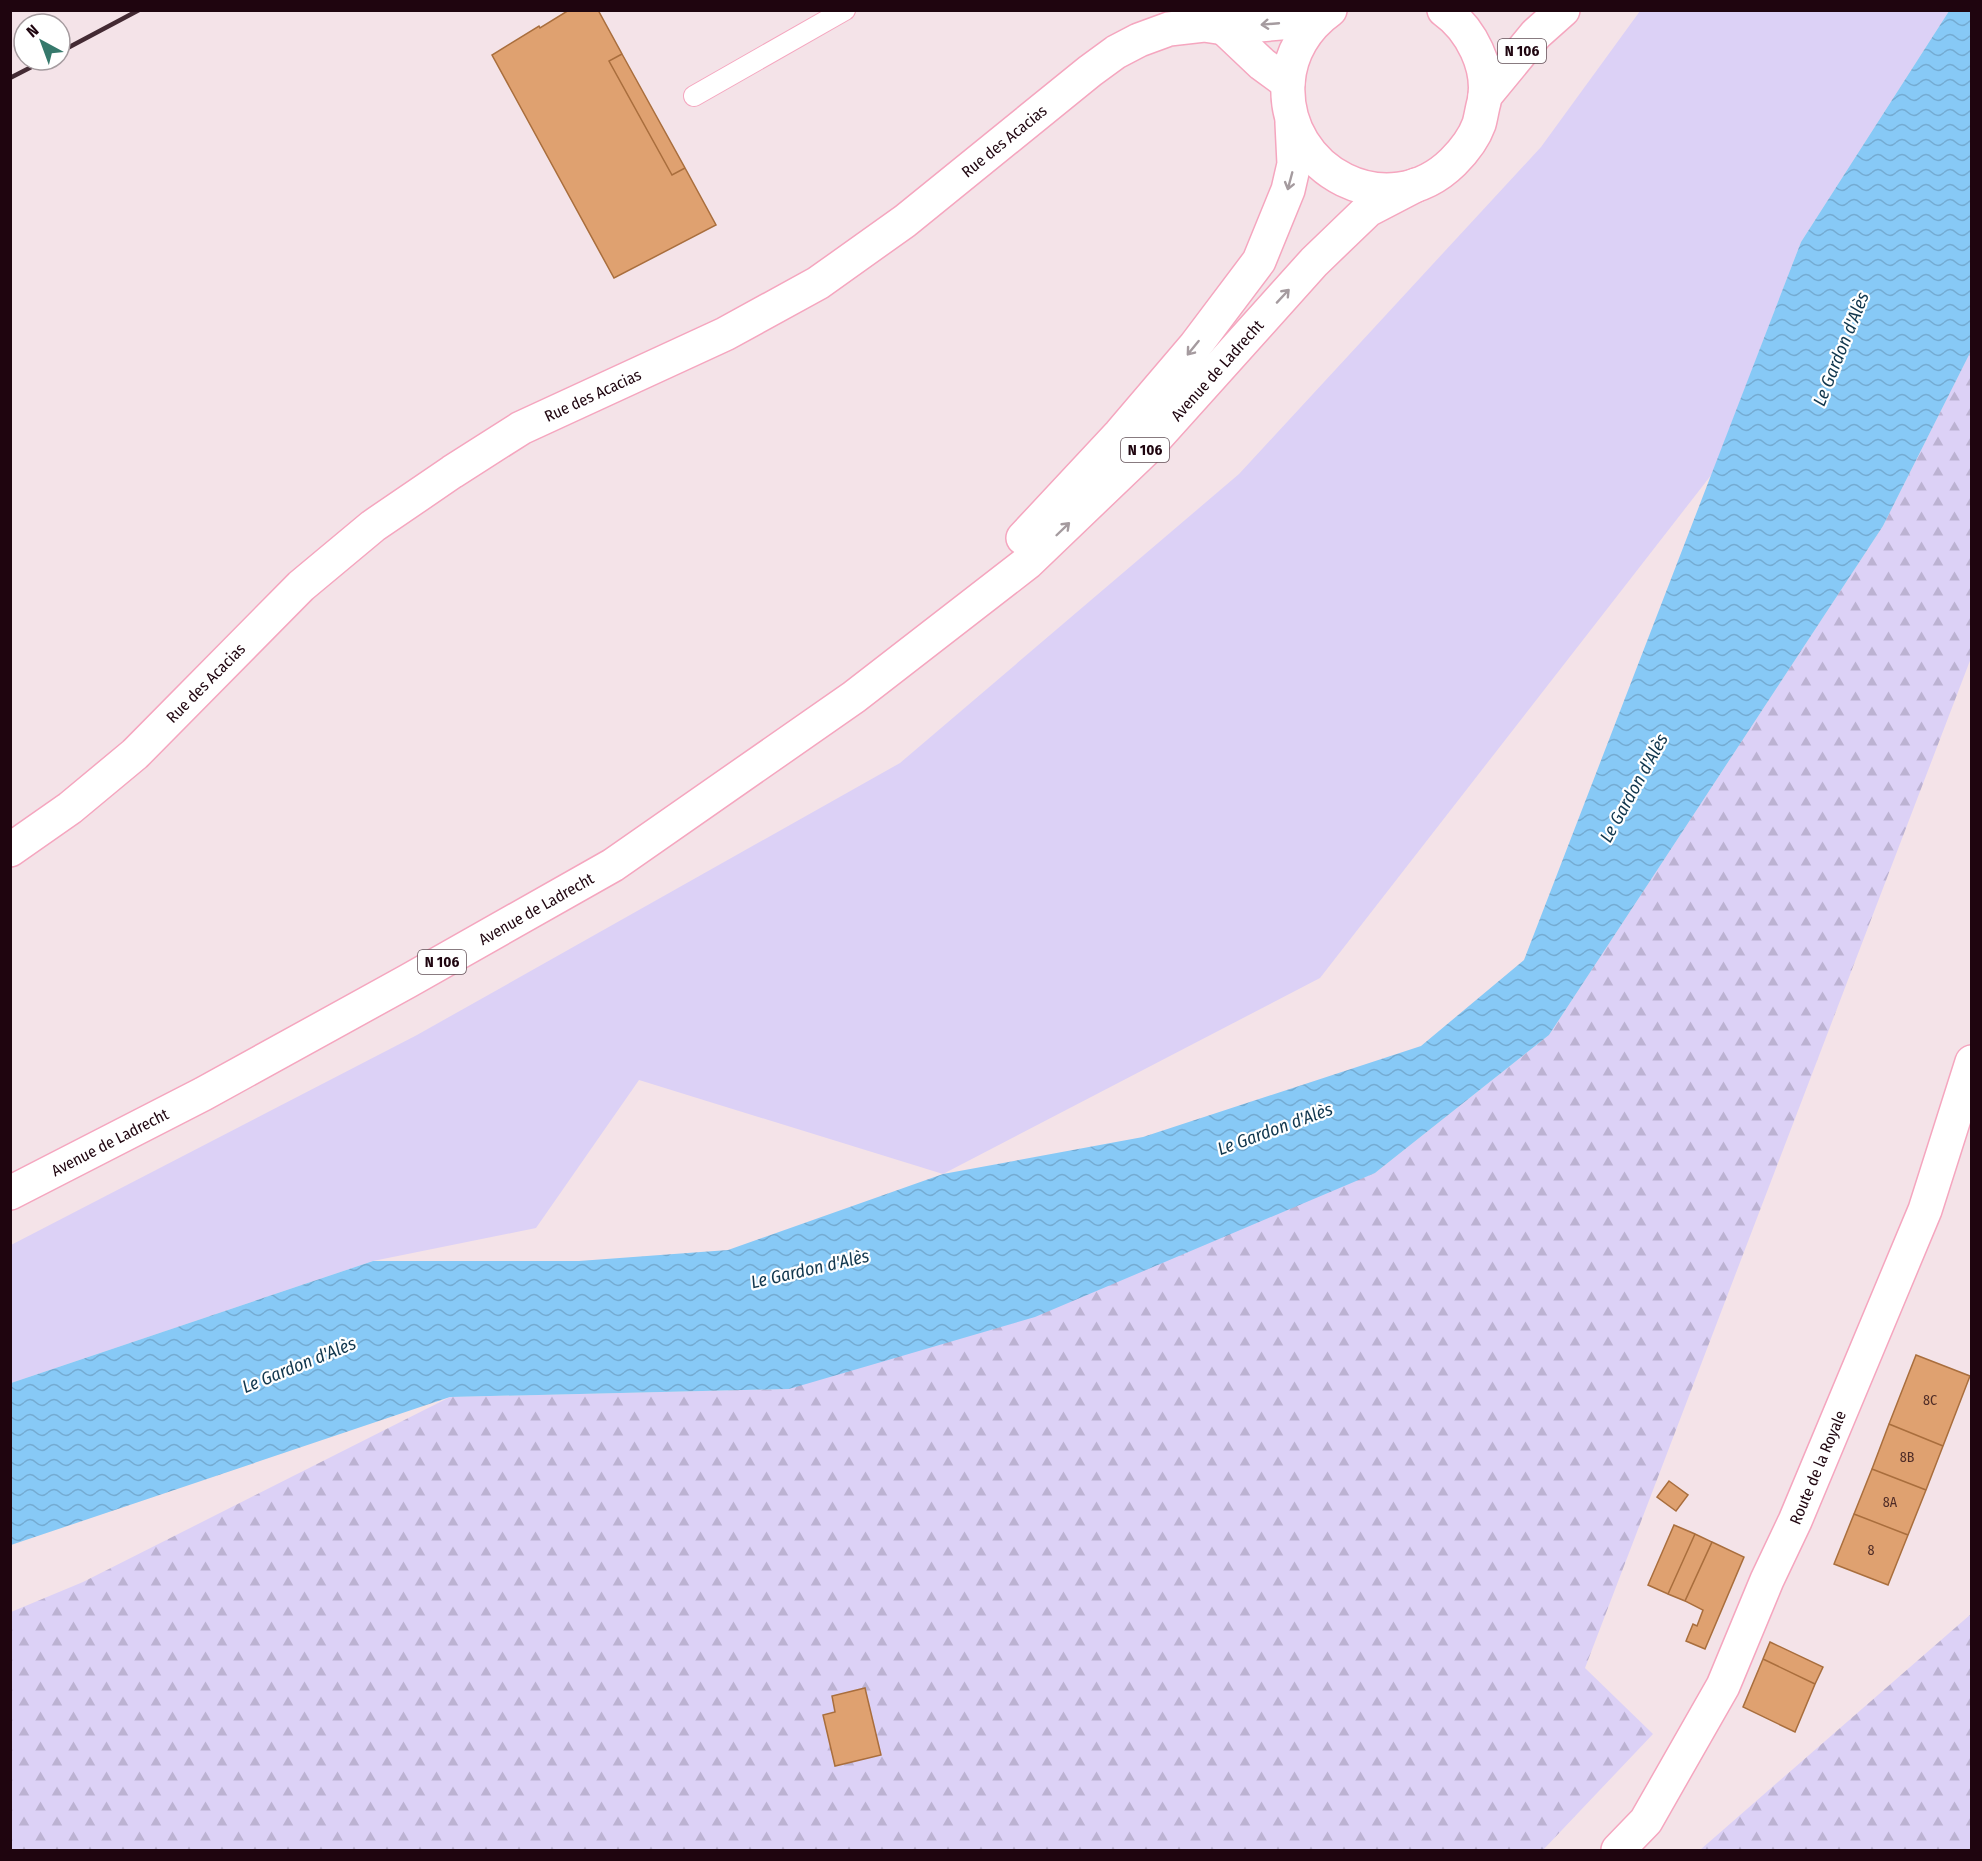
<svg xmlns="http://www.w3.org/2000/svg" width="1982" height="1861" font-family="'Fira Sans Condensed',sans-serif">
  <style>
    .grass { fill: #dcd1f6 }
    .forest { fill: url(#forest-firs) }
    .water { fill: url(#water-waves) }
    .building { fill: #dfa170; stroke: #a96e3d; stroke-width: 1.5 }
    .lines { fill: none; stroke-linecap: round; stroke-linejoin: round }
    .lane-casing { stroke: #f5a6bf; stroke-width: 22 }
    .street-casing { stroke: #f5a6bf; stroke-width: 36 }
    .secondary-casing { stroke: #f5a6bf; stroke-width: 36 }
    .primary-casing { stroke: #f5a6bf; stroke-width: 36 }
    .lane { stroke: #fff; stroke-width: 20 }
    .street { stroke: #fff; stroke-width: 33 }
    .secondary { stroke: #fff; stroke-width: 33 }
    .primary { stroke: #fff; stroke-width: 33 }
    .rail { stroke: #432a33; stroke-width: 4.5 }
    .oneway { stroke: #a59b9f }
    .labels { text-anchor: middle; stroke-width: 4.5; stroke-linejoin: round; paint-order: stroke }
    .number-label { font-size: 14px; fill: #4f2c27 }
    .shield { fill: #fff; stroke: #625057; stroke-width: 1.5 }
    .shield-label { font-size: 15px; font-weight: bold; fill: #1f050f }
    .street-label { font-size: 16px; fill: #1f050f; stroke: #fff }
    .water-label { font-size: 18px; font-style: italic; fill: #11374e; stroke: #fff }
  </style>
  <defs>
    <pattern id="forest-firs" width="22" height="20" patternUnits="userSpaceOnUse" patternTransform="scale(1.5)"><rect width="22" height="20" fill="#dcd1f6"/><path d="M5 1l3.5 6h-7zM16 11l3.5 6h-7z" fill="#bcb2d2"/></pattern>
    <pattern id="water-waves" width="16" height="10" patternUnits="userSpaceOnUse" patternTransform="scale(1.5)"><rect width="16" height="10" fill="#87c9f6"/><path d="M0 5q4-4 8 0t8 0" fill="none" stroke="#74abd2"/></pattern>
  </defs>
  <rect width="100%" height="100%" fill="#f4e3e8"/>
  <path class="grass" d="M 1640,11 L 1949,11 L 1801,242 L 1712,474 L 1320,978 L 943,1174 L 639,1080 L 536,1228 L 373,1261 L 11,1383 L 11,1245 L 417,1035 L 900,763 L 1239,474 L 1541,147 Z"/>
  <path class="forest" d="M 1971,351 L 1971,658 L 1585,1668 L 1653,1734 L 1543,1850 L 11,1850 L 11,1612 L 83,1582 L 450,1397 L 789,1389 L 1375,1173 L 1549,1035 L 1883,526 Z
    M 1971,1614 L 1971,1850 L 1700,1850 Z"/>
  <path class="water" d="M 1949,11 L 1971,11 L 1971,351 L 1883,526 L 1549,1035 L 1375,1173 L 1035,1317 L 789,1389 L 450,1397 L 11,1545 L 11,1383 L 373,1261 L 579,1261 L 728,1250 L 943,1174 L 1143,1137 L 1421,1046 L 1524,960 L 1801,242 Z"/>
  <path class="building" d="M 569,10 L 598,10 L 622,54 L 609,61 L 672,175 L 685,168 L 716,225 L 614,278 L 492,55 L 539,26 L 540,28 Z
    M 622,54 L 685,168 L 672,175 L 609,61 Z
    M 1916,1355 L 1970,1376 L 1943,1446 L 1889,1424 Z
    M 1889,1424 L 1943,1446 L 1926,1490 L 1872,1469 Z
    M 1872,1469 L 1926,1490 L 1908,1535 L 1854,1514 Z
    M 1669,1481 L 1688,1495 L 1676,1511 L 1657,1497 Z
    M 1854,1514 L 1908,1535 L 1888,1585 L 1834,1564 Z
    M 1674,1525 L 1695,1534 L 1668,1594 L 1648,1585 Z
    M 1695,1534 L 1712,1542 L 1685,1601 L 1668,1594 Z
    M 1712,1542 L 1744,1557 L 1705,1649 L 1686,1641 L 1693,1624 L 1697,1626 L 1703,1610 L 1685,1601 Z
    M 1770,1642 L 1823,1667 L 1815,1684 L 1763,1659 Z
    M 1763,1659 L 1815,1684 L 1795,1732 L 1743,1707 Z
    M 865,1688 L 881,1755 L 835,1766 L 823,1715 L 835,1712 L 832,1696 Z"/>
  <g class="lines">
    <g class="lane-casing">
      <path id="lane" d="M 694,96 L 845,10"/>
    </g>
    <g class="street-casing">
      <g id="street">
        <path d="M 1224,28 L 1262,64 L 1288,83"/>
        <path id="s1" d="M 10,850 L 70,808 L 135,754 L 301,586 L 373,526 L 452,472 L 521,428 L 725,334 L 818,283 L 905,221 L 1090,71 L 1116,52 L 1139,40 L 1169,29 L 1204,25 L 1224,28 L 1316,20"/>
      </g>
    </g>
    <g class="secondary-casing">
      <g id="secondary">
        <path id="s2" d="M 1618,1850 L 1646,1821 L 1723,1686 L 1767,1580 L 1795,1521 L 1925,1210 L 1972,1062"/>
      </g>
    </g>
    <g class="primary-casing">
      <g id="primary">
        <path d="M 1330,10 C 1306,27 1290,53 1288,83 C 1283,172 1388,226 1453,162 C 1464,151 1474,138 1479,124 C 1481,117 1482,109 1484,102 C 1491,68 1471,29 1444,10"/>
        <path d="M 1485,96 L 1536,34 L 1563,10"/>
        <path d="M 1023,538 L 1120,434 L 1195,346 L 1259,261 L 1288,190 L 1294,164 L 1292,123"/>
        <path id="s3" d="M 10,1193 L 203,1094 L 408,981 L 613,865 L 854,697 L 1027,563 L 1146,449 L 1314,262 L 1368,210 L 1416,185"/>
      </g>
    </g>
    <use href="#lane" class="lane"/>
    <use href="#street" class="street"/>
    <use href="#secondary" class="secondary"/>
    <use href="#primary" class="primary"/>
    <path class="rail" d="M 60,52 L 139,10
      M 10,78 L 45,60"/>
  </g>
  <defs><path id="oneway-shaft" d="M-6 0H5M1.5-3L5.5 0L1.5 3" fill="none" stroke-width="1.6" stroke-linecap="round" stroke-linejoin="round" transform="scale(1.5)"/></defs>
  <g class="oneway">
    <use href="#oneway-shaft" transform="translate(1270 24) rotate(175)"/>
    <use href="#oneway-shaft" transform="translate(1290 181) rotate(105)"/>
    <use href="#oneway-shaft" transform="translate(1283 296) rotate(-47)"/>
    <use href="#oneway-shaft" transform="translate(1193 348) rotate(129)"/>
    <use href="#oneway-shaft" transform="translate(1063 529) rotate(-44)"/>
  </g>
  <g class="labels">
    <g class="number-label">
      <text x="1930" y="1405">8C</text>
      <text x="1907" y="1462">8B</text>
      <text x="1890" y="1507">8A</text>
      <text x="1871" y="1555">8</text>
    </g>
    <g class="shield">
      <rect x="1498" y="39" width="48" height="24" rx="4.5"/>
      <rect x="1121" y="438" width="48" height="24" rx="4.5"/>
      <rect x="418" y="950" width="48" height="24" rx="4.5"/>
    </g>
    <g class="shield-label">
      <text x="1522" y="56">N 106</text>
      <text x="1145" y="455">N 106</text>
      <text x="442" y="967">N 106</text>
    </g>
    <g class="street-label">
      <text dy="6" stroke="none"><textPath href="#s1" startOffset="1230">Rue des Acacias</textPath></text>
      <text dy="6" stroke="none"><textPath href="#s3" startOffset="1470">Avenue de Ladrecht</textPath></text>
      <text dy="6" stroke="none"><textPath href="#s1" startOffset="744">Rue des Acacias</textPath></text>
      <text dy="6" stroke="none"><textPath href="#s1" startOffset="258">Rue des Acacias</textPath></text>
      <text dy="6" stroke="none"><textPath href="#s3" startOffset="598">Avenue de Ladrecht</textPath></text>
      <text dy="6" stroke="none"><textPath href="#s3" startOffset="112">Avenue de Ladrecht</textPath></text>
      <text dy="6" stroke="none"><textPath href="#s2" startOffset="434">Route de la Royale</textPath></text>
    </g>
    <g class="water-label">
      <text transform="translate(1841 349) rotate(-68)" y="6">Le Gardon d'Alès</text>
      <text transform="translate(1634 788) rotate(-61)" y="6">Le Gardon d'Alès</text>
      <text transform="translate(1275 1129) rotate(-20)" y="6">Le Gardon d'Alès</text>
      <text transform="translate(810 1269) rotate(-13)" y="6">Le Gardon d'Alès</text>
      <text transform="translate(299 1365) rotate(-22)" y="6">Le Gardon d'Alès</text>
    </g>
  </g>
  <rect width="1982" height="1861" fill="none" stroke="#1f050f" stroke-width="24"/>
  <g transform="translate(42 42) rotate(319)"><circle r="28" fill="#ffffff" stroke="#a59b9f" stroke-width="1.5"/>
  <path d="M0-4.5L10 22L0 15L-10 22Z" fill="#36796c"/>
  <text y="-9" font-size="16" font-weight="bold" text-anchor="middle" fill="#1f050f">N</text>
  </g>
</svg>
